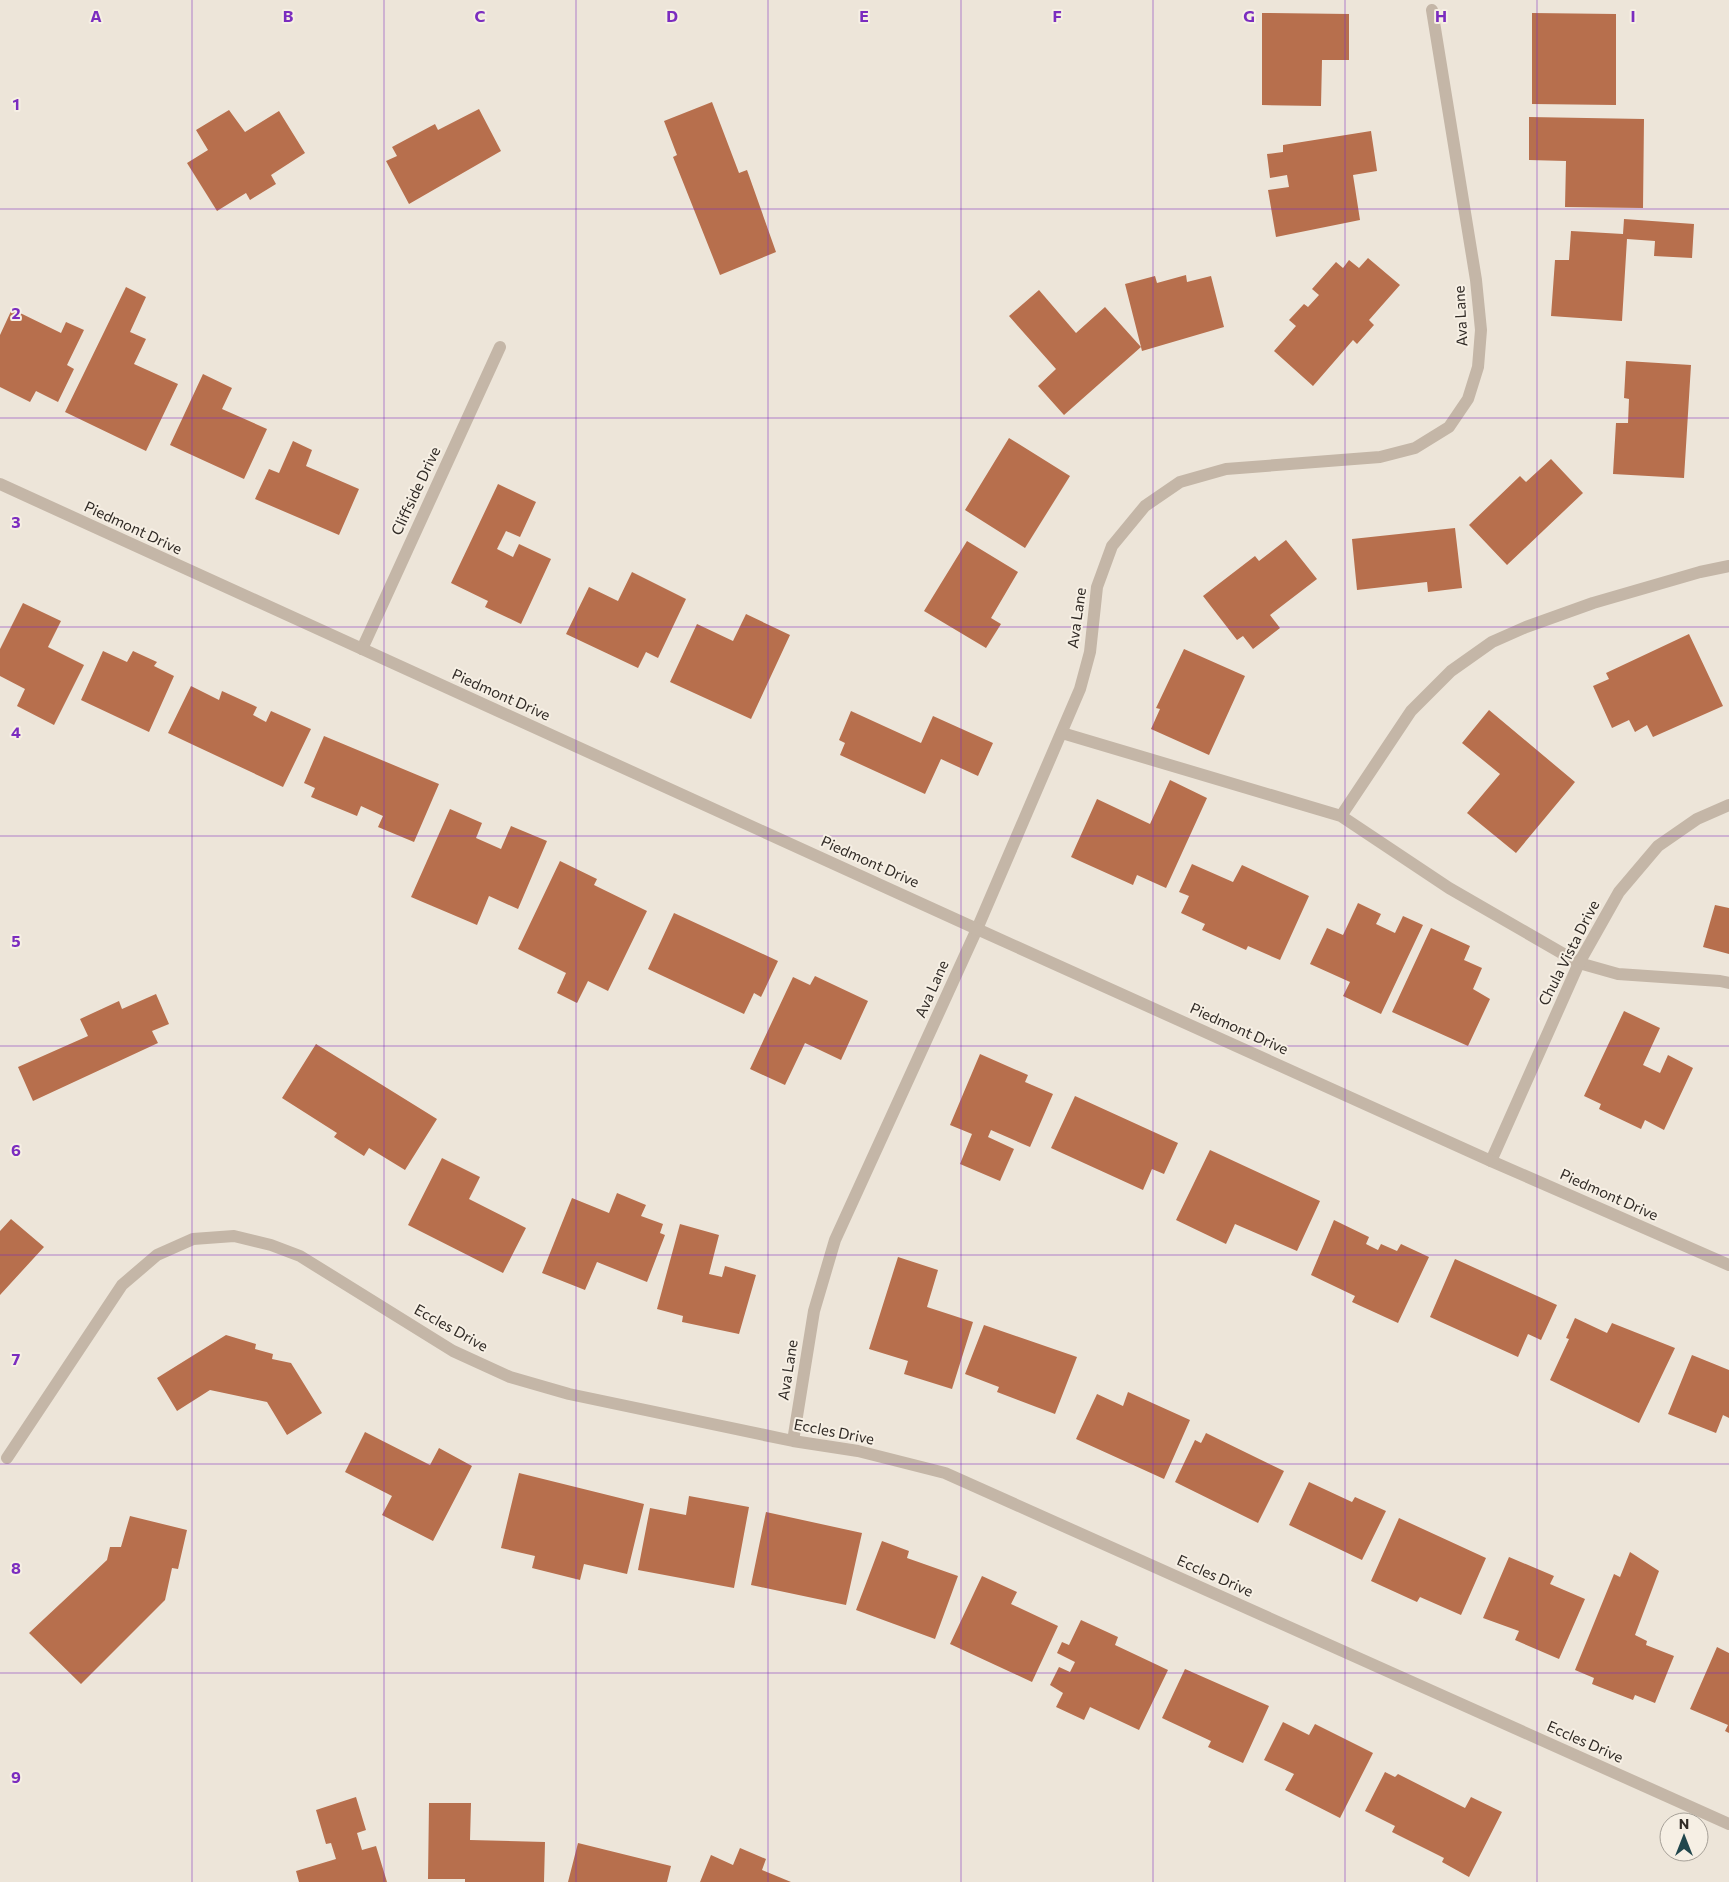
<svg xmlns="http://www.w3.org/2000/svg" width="1729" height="1882" font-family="Commissioner,sans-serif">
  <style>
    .building { fill: #b76f4d }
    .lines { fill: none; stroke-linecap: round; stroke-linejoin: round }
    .service { stroke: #c4b6a7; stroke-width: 12 }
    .minor { stroke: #c4b6a7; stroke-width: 12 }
    .tertiary { stroke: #c4b6a7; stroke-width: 12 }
    .grid { fill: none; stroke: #7b2cbf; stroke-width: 1; stroke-opacity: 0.55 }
    .labels { text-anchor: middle; stroke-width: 4; stroke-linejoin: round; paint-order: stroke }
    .street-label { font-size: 15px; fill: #312b26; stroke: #f6efe4 }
    .grid-label { font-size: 16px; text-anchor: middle; font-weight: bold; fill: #7b2cbf; stroke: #f6efe4; stroke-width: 4; stroke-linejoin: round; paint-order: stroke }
  </style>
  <rect width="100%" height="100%" fill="#ede5d9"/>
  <path class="building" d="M 1262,13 L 1349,14 L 1349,60 L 1322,60 L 1321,106 L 1262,105 Z
    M 1532,13 L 1616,14 L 1616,105 L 1532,104 Z
    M 712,102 L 739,173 L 747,170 L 776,252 L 720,275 L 673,157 L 677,155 L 664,121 Z
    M 479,109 L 501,151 L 409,204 L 386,161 L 397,156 L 392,147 L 435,124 L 438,130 Z
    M 229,110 L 245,132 L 279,111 L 305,153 L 271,175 L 276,184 L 250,200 L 246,193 L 217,211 L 187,163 L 208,150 L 196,130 Z
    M 1529,117 L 1644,119 L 1643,208 L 1565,207 L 1566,161 L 1529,160 Z
    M 1371,131 L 1377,171 L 1353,175 L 1360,220 L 1276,237 L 1268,190 L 1289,187 L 1287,175 L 1270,178 L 1267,154 L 1283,152 L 1283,145 Z
    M 1624,219 L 1694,224 L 1692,258 L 1654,256 L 1655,241 L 1627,239 L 1622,321 L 1551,316 L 1555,260 L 1569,260 L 1571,231 L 1623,234 Z
    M 1368,258 L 1400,285 L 1369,320 L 1374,325 L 1357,344 L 1353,340 L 1313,386 L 1274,351 L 1296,326 L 1289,320 L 1304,304 L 1308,307 L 1319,295 L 1312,289 L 1336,262 L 1343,268 L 1349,260 L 1359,268 Z
    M 1186,275 L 1187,282 L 1211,276 L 1224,327 L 1142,351 L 1141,347 L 1064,415 L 1038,386 L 1056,369 L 1009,316 L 1039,290 L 1076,333 L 1105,307 L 1141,347 L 1125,284 L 1155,276 L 1157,283 Z
    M 126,287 L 146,297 L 130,332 L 146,339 L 134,364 L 178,384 L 146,451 L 65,412 Z
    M 12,309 L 61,333 L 66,322 L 84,330 L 67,365 L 74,369 L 58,402 L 36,391 L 30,402 L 0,387 L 0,335 Z
    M 1626,361 L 1691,365 L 1684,478 L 1613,474 L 1616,423 L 1628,423 L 1629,399 L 1624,398 Z
    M 203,374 L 232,388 L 222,409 L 267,429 L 244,479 L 170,445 Z
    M 1009,438 L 1070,476 L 1025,548 L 965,510 Z
    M 293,441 L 312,450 L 306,466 L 359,489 L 339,535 L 255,499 L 269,469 L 279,473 Z
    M 1551,459 L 1583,493 L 1507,565 L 1469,525 L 1520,476 L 1526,482 Z
    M 498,484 L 536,502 L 520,537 L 506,531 L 497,549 L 513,557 L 519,544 L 551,559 L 521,624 L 485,607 L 488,601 L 451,583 Z
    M 1455,528 L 1462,588 L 1428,592 L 1427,582 L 1357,590 L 1352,539 Z
    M 1286,540 L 1317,579 L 1270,615 L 1280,628 L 1253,649 L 1243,636 L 1237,640 L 1203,596 L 1255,556 L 1259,561 Z
    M 967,541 L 1018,572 L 991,618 L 1001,624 L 986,648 L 924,611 Z
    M 632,572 L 686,599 L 658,658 L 646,652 L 638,668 L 566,634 L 589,587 L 618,601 Z
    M 23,603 L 61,621 L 48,647 L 84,665 L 54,725 L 17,706 L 25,689 L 0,676 L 0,649 Z
    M 746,614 L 790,635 L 751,719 L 670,682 L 697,624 L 733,641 Z
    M 1689,634 L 1723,706 L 1653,737 L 1647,725 L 1635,732 L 1629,720 L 1612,728 L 1593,686 L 1609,679 L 1606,673 Z
    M 1184,649 L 1245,676 L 1209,755 L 1151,729 L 1160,709 L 1156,708 Z
    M 103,651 L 127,662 L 133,651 L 157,662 L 154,666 L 174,676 L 149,732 L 81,700 Z
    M 191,686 L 219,700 L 222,691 L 257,707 L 253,715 L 266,722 L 271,711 L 311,729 L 283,787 L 168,733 Z
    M 1489,710 L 1575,782 L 1516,853 L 1467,813 L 1500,774 L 1462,743 Z
    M 851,711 L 921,743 L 933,716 L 993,743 L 978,776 L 941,759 L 925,794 L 840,755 L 845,743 L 839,740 Z
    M 324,736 L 439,784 L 414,842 L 378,827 L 383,816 L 361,806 L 357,816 L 311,797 L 315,788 L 304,783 Z
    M 1170,780 L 1207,798 L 1166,888 L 1137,875 L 1133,885 L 1071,857 L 1097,799 L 1150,824 Z
    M 450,809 L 482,823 L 476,838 L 501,849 L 511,826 L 547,841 L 518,909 L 489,896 L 477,925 L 411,897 Z
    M 560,861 L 597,879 L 594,885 L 647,911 L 608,991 L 588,981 L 577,1003 L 557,993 L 566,973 L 518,949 Z
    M 1192,864 L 1233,882 L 1242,865 L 1309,896 L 1280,960 L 1248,946 L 1246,950 L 1202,930 L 1205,924 L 1181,913 L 1189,896 L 1179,892 Z
    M 1358,903 L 1381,914 L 1376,924 L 1395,933 L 1403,916 L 1423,925 L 1381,1014 L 1343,996 L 1350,982 L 1310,964 L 1327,928 L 1343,935 Z
    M 1715,905 L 1729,908 L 1729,954 L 1703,947 Z
    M 674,913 L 778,961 L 761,997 L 754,993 L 744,1014 L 648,969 Z
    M 1431,928 L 1470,946 L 1464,960 L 1482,968 L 1473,989 L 1490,999 L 1468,1046 L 1392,1012 Z
    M 815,976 L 868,1001 L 841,1060 L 805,1043 L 785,1085 L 750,1069 L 793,977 L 810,985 Z
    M 156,994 L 169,1024 L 152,1031 L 158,1043 L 33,1101 L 18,1067 L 88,1036 L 80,1019 L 119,1001 L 122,1009 Z
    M 1624,1011 L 1660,1028 L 1643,1065 L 1660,1073 L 1668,1055 L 1693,1068 L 1664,1130 L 1645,1120 L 1641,1129 L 1599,1109 L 1601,1104 L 1584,1096 Z
    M 316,1044 L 437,1119 L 405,1170 L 369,1148 L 364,1156 L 334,1137 L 337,1133 L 282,1098 Z
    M 980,1054 L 1028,1075 L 1025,1082 L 1053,1094 L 1030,1147 L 991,1130 L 988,1137 L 1014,1149 L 1000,1181 L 960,1164 L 972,1134 L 950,1125 Z
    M 1075,1096 L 1178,1143 L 1164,1174 L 1152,1169 L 1143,1190 L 1051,1148 Z
    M 1210,1150 L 1320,1201 L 1297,1251 L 1235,1224 L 1226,1244 L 1176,1220 Z
    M 442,1158 L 480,1177 L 469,1199 L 526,1228 L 503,1273 L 408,1225 Z
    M 617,1193 L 646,1205 L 641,1216 L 663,1224 L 660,1233 L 665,1235 L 647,1282 L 597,1262 L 585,1290 L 542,1273 L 572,1198 L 609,1213 Z
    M 11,1219 L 44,1247 L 0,1295 L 0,1231 Z
    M 1334,1220 L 1369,1237 L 1366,1244 L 1378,1250 L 1381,1244 L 1397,1251 L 1401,1244 L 1429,1257 L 1398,1323 L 1352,1302 L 1355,1296 L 1311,1275 Z
    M 680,1224 L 719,1235 L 709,1274 L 722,1277 L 725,1266 L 756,1275 L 739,1334 L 682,1322 L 683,1316 L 657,1309 Z
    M 898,1257 L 938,1270 L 927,1307 L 973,1322 L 952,1389 L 904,1374 L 908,1361 L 869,1349 Z
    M 1455,1259 L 1557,1305 L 1541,1340 L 1528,1334 L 1518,1357 L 1430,1317 Z
    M 1575,1318 L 1607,1333 L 1612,1323 L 1675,1348 L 1639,1423 L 1550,1380 L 1569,1339 L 1566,1338 Z
    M 984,1325 L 1077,1357 L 1055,1414 L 997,1392 L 999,1387 L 965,1374 Z
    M 226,1335 L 256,1344 L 255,1349 L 273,1354 L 272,1359 L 291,1363 L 322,1413 L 287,1435 L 267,1402 L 210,1390 L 177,1411 L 157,1378 Z
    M 1692,1355 L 1729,1370 L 1729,1418 L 1723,1415 L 1716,1433 L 1668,1414 Z
    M 1128,1392 L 1190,1420 L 1164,1479 L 1076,1439 L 1097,1394 L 1123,1406 Z
    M 365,1432 L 430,1465 L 439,1448 L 472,1466 L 433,1541 L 382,1515 L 392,1496 L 345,1472 Z
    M 1206,1433 L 1284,1471 L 1258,1523 L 1175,1482 L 1195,1440 L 1201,1443 Z
    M 519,1473 L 644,1504 L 627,1574 L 584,1564 L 580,1580 L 532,1568 L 535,1556 L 501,1548 Z
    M 1309,1482 L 1352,1502 L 1355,1497 L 1386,1511 L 1362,1560 L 1289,1525 Z
    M 689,1496 L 749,1507 L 734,1588 L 638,1570 L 650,1508 L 686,1515 Z
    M 766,1512 L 862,1533 L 846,1605 L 751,1585 Z
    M 130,1516 L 187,1530 L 178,1569 L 172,1568 L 165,1600 L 81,1684 L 29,1633 L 107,1560 L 110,1547 L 121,1547 Z
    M 1399,1518 L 1486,1558 L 1461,1615 L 1420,1597 L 1417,1602 L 1371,1581 Z
    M 882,1541 L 909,1551 L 907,1558 L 958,1576 L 935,1639 L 856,1610 Z
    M 1630,1552 L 1659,1571 L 1635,1635 L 1647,1641 L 1646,1645 L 1674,1656 L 1655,1703 L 1635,1695 L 1633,1700 L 1592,1684 L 1594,1678 L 1575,1670 L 1614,1574 L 1620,1577 Z
    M 1509,1557 L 1554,1576 L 1550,1584 L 1585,1599 L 1559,1659 L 1515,1640 L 1519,1631 L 1483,1618 Z
    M 982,1576 L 1017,1592 L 1011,1604 L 1058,1626 L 1032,1682 L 950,1644 Z
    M 1081,1620 L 1118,1637 L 1115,1645 L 1168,1670 L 1139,1730 L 1090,1707 L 1084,1720 L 1056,1707 L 1063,1693 L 1050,1685 L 1059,1667 L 1070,1672 L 1075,1662 L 1057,1653 L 1062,1642 L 1069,1645 Z
    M 1717,1647 L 1729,1653 L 1729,1733 L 1725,1731 L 1728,1725 L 1690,1709 Z
    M 1185,1669 L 1269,1706 L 1243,1763 L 1208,1747 L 1211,1741 L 1162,1718 Z
    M 1283,1722 L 1309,1735 L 1315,1724 L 1373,1753 L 1340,1818 L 1285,1790 L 1294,1774 L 1264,1760 Z
    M 1385,1772 L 1395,1777 L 1398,1774 L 1465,1808 L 1471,1797 L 1502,1812 L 1469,1877 L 1442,1862 L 1444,1858 L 1392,1832 L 1395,1826 L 1365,1811 Z
    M 356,1797 L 366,1830 L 357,1833 L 362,1850 L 376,1846 L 387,1882 L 299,1882 L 296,1871 L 336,1859 L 331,1843 L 326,1844 L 316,1810 Z
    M 429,1803 L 471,1803 L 470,1840 L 545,1842 L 544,1882 L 465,1882 L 465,1879 L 428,1879 Z
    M 578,1843 L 671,1866 L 667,1882 L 568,1882 Z
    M 740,1848 L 766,1859 L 762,1870 L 791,1882 L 700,1882 L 711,1855 L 733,1865 Z"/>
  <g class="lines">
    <path class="service" d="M 1062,733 L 1341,816 L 1449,888 L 1579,963 L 1618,974 L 1720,981 L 1729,983
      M 1341,816 L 1411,711 L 1451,671 L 1492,642 L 1526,627 L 1593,603 L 1700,572 L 1729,566"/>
    <path class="minor" d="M 362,649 L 500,347
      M 1491,1161 L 1579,963 L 1619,892 L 1658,846 L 1697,819 L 1729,805
      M 793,1441 L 814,1311 L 835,1240 L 977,929 L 1080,689 L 1090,652 L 1097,587 L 1112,546 L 1145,506 L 1180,482 L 1226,469 L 1380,457 L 1415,448 L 1449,427 L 1468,399 L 1478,367 L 1481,330 L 1476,280 L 1432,10
      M 7,1458 L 122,1285 L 157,1255 L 193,1239 L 234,1236 L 271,1245 L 300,1256 L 453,1351 L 510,1377 L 569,1394 L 793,1441 L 858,1451 L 945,1473 L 1729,1824"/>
    <path class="tertiary" d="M 0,484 L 977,929 L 1491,1161 L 1729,1265"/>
  </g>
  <path class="grid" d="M 192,0 L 192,1882M 384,0 L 384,1882M 576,0 L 576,1882M 768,0 L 768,1882M 961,0 L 961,1882M 1153,0 L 1153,1882M 1345,0 L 1345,1882M 1537,0 L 1537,1882M 0,209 L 1729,209M 0,418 L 1729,418M 0,627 L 1729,627M 0,836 L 1729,836M 0,1046 L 1729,1046M 0,1255 L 1729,1255M 0,1464 L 1729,1464M 0,1673 L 1729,1673"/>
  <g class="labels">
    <g class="street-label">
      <text transform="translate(1461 316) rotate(-93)" y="5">Ava Lane</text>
      <text transform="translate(416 491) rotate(-65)" y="5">Cliffside Drive</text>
      <text transform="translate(133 528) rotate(25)" y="5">Piedmont Drive</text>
      <text transform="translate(1077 618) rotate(-82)" y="5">Ava Lane</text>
      <text transform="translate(501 695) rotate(24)" y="5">Piedmont Drive</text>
      <text transform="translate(870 862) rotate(24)" y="5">Piedmont Drive</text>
      <text transform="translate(1569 953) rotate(-63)" y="5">Chula Vista Drive</text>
      <text transform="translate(932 989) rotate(-66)" y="5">Ava Lane</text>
      <text transform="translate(1239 1029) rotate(24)" y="5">Piedmont Drive</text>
      <text transform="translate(1609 1195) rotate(24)" y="5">Piedmont Drive</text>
      <text transform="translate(451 1328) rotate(29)" y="5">Eccles Drive</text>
      <text transform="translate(788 1370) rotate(-81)" y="5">Ava Lane</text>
      <text transform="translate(834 1432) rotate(11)" y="5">Eccles Drive</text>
      <text transform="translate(1215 1576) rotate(24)" y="5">Eccles Drive</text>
      <text transform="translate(1585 1742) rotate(24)" y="5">Eccles Drive</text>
    </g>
  </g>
  <g class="grid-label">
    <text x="96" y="22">A</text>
    <text x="288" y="22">B</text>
    <text x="480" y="22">C</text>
    <text x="672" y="22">D</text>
    <text x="864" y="22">E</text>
    <text x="1057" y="22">F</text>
    <text x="1249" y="22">G</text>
    <text x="1441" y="22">H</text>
    <text x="1633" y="22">I</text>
    <text x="16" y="110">1</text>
    <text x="16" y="319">2</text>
    <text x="16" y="528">3</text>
    <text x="16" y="738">4</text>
    <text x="16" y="947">5</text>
    <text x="16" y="1156">6</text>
    <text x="16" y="1365">7</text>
    <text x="16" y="1574">8</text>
    <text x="16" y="1783">9</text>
  </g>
  <g transform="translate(1684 1837)"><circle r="24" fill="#f6efe4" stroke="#a7a198"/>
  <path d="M0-4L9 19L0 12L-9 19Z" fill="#21474d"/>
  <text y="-8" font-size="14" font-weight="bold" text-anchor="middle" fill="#312b26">N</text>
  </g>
</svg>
